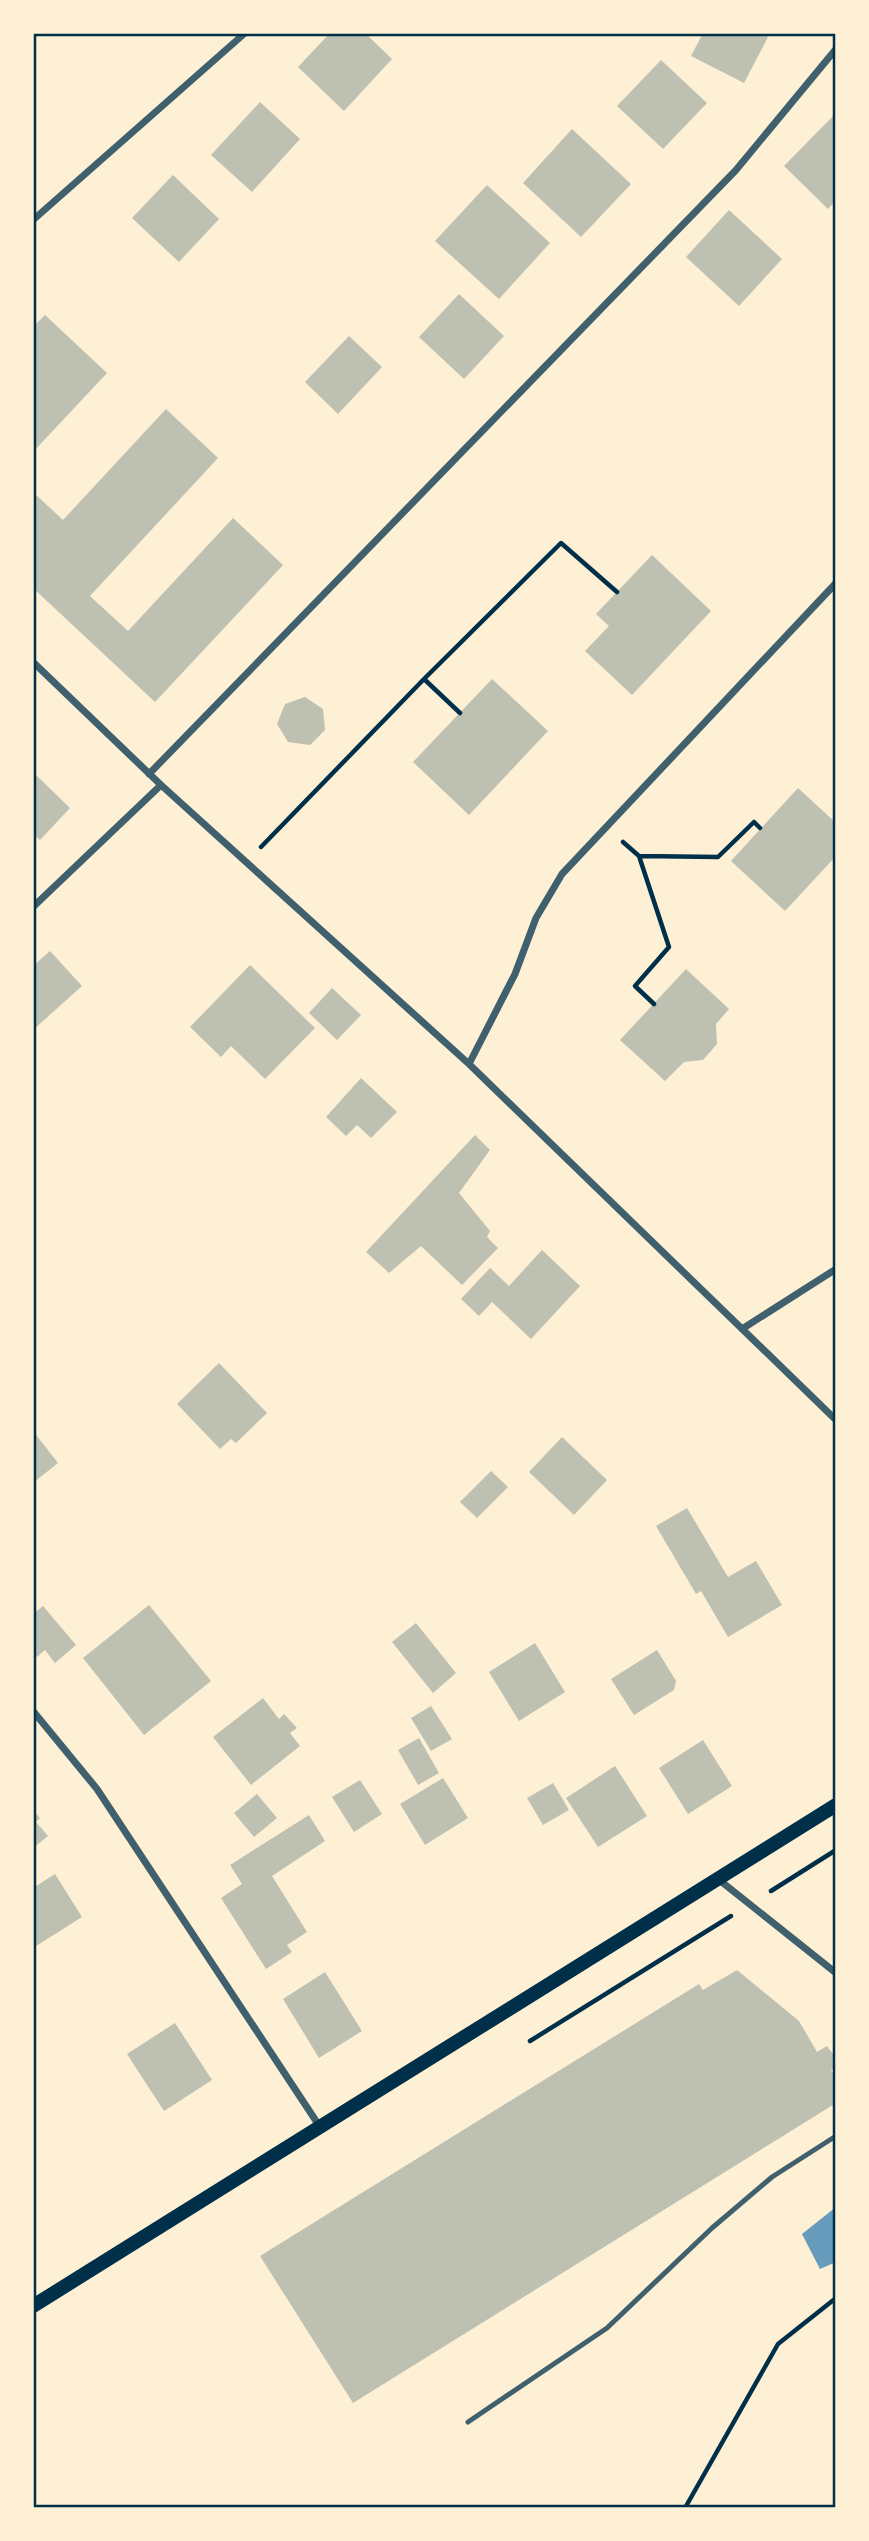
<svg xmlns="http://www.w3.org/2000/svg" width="869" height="2541" font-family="'Public Sans',sans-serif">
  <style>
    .water { fill: #669bbc }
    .building { fill: #bec0b2 }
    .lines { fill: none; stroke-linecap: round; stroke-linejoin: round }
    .path { stroke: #003049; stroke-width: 4.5 }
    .service { stroke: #3f606c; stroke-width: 5 }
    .minor { stroke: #3f606c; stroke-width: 7 }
    .secondary { stroke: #003049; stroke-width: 14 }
    .neatline { fill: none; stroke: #003049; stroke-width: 2.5 }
  </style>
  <rect width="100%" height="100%" fill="#fdf0d5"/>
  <path class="water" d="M 836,2207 L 836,2262 L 820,2269 L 802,2234 Z"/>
  <path class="building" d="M 330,33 L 365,33 L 392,59 L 344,111 L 298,67 Z
    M 703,33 L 761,33 L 768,37 L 744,83 L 691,56 Z
    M 661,60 L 707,103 L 663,149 L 617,106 Z
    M 260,102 L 300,139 L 252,192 L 211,155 Z
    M 836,113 L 836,200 L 828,209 L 784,166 Z
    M 572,129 L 631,184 L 581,237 L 523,183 Z
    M 173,175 L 219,219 L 179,262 L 132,218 Z
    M 487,185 L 550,243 L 499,299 L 435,241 Z
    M 729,210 L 782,259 L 739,306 L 686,257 Z
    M 459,294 L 504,336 L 464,379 L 419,337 Z
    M 45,315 L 107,373 L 33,452 L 33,327 Z
    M 349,336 L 382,367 L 338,414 L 305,382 Z
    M 166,409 L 218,458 L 90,596 L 128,631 L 233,518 L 283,565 L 155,702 L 33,588 L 33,492 L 63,520 Z
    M 652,555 L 711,611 L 632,695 L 585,651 L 609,626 L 596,614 Z
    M 492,679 L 548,731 L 469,815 L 413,762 Z
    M 305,697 L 323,709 L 325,730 L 310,745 L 288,742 L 277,724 L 285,704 Z
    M 35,774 L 70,808 L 40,840 L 33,834 Z
    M 798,788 L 836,823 L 836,856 L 785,911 L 731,861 Z
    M 50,951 L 82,986 L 33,1030 L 33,966 Z
    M 250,965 L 315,1028 L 265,1079 L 231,1046 L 221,1057 L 190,1027 Z
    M 686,969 L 729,1009 L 716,1024 L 717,1044 L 703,1060 L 684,1062 L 665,1081 L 620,1040 Z
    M 332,988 L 361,1015 L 337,1040 L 309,1013 Z
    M 361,1078 L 397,1112 L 371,1138 L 357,1125 L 346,1136 L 326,1117 Z
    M 475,1135 L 490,1150 L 459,1193 L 490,1231 L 487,1237 L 498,1248 L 462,1285 L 421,1246 L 389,1273 L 366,1252 Z
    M 542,1250 L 580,1286 L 531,1339 L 492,1302 L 479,1316 L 461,1299 L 490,1268 L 509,1286 Z
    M 219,1363 L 267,1413 L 236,1443 L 231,1439 L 220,1449 L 177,1404 Z
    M 33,1431 L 58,1463 L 33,1483 Z
    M 562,1437 L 607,1480 L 574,1515 L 529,1472 Z
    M 491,1471 L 508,1487 L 477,1518 L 460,1502 Z
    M 687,1508 L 728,1577 L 756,1561 L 782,1605 L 728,1637 L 701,1591 L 696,1594 L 656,1526 Z
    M 149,1605 L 211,1681 L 144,1735 L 83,1658 Z
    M 43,1606 L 76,1645 L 55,1663 L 45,1650 L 37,1657 L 33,1652 L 33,1614 Z
    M 416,1623 L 456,1673 L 433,1693 L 392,1642 Z
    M 535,1643 L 565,1692 L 519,1721 L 489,1672 Z
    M 657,1650 L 676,1681 L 674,1690 L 634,1715 L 611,1679 Z
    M 263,1698 L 279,1719 L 284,1714 L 297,1728 L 290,1733 L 300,1746 L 251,1785 L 213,1737 Z
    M 431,1706 L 452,1739 L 431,1751 L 411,1718 Z
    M 419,1738 L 439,1773 L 418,1785 L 398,1750 Z
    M 703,1740 L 732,1786 L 688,1814 L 659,1768 Z
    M 615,1766 L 647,1816 L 598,1847 L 566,1798 Z
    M 443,1778 L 468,1818 L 425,1845 L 400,1804 Z
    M 360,1780 L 382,1814 L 354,1832 L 332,1797 Z
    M 553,1783 L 569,1810 L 543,1825 L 527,1798 Z
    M 257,1794 L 277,1818 L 254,1837 L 234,1813 Z
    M 33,1810 L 40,1818 L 36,1822 L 48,1836 L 33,1848 Z
    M 309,1815 L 325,1841 L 272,1876 L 307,1932 L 287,1945 L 292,1952 L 266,1969 L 221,1898 L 242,1884 L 230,1865 Z
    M 55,1874 L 82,1917 L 33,1948 L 33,1888 Z
    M 737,1970 L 799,2021 L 817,2052 L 827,2046 L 836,2058 L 836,2068 L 831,2070 L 836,2078 L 836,2103 L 353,2403 L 260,2256 L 699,1984 L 703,1990 Z
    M 325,1972 L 362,2031 L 319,2058 L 283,1999 Z
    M 175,2023 L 212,2080 L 164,2111 L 127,2054 Z"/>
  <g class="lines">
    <path class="path" d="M 460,713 L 424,679 L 561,543 L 617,592
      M 623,842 L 639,856 L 669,947 L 635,986 L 654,1004
      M 261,847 L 424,679
      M 639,856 L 718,857 L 754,822 L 760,828
      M 771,1891 L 836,1850
      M 530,2041 L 731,1916
      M 685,2508 L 778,2344 L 836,2298"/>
    <path class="service" d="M 468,2422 L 607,2328 L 712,2228 L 772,2177 L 836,2136"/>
    <path class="minor" d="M 33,220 L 245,33
      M 33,662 L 161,785 L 469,1064 L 836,1420
      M 149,774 L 736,170 L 836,49
      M 33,907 L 161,785
      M 469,1064 L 515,974 L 536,918 L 562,874 L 836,583
      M 742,1329 L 836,1269
      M 33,1711 L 97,1789 L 320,2127
      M 718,1879 L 836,1973"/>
    <path class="secondary" d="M 33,2306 L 836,1805"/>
  </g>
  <rect width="869" height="2541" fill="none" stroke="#fdf0d5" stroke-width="70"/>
  <rect x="35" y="35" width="799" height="2471" class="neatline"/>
</svg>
